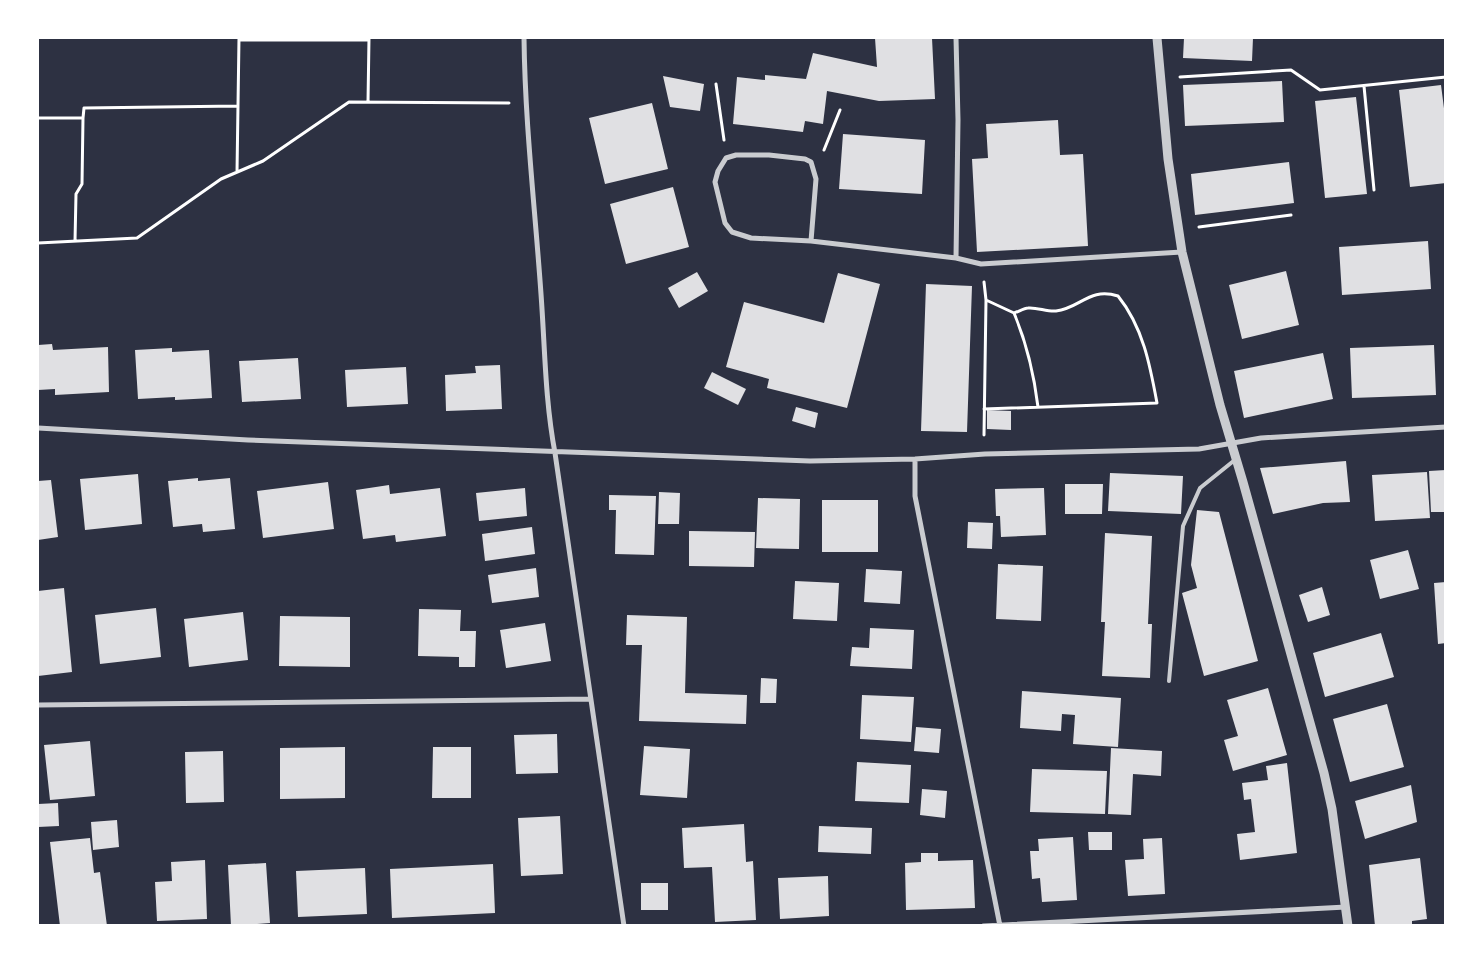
<svg xmlns="http://www.w3.org/2000/svg" width="1483" height="963" font-family="'Titillium Web',sans-serif">
  <style>
    .building { fill: #e0e0e3 }
    .lines { fill: none; stroke-linecap: round; stroke-linejoin: round }
    .path { stroke: #fff; stroke-width: 3 }
    .service { stroke: #caccd0; stroke-width: 4 }
    .minor { stroke: #caccd0; stroke-width: 5 }
    .tertiary { stroke: #caccd0; stroke-width: 9 }
  </style>
  <rect width="100%" height="100%" fill="#2d3142"/>
  <path class="building" d="M 875,38 L 932,38 L 935,99 L 879,101 L 827,91 L 823,124 L 805,121 L 803,132 L 733,124 L 737,77 L 765,80 L 765,75 L 806,79 L 813,53 L 877,67 Z
    M 1184,38 L 1253,38 L 1252,61 L 1183,58 Z
    M 663,76 L 704,84 L 700,111 L 670,107 Z
    M 1282,81 L 1284,122 L 1185,126 L 1183,85 Z
    M 1441,85 L 1446,124 L 1446,183 L 1410,187 L 1399,90 Z
    M 1356,97 L 1367,194 L 1325,198 L 1315,101 Z
    M 652,103 L 668,169 L 605,184 L 589,118 Z
    M 1058,120 L 1060,155 L 1083,154 L 1088,246 L 977,252 L 972,159 L 988,158 L 986,124 Z
    M 843,134 L 925,140 L 922,194 L 839,189 Z
    M 1289,162 L 1294,203 L 1195,215 L 1191,174 Z
    M 673,187 L 689,247 L 626,264 L 610,204 Z
    M 1428,241 L 1431,289 L 1342,295 L 1339,247 Z
    M 1286,271 L 1299,325 L 1242,339 L 1229,285 Z
    M 697,272 L 708,291 L 679,308 L 668,288 Z
    M 838,273 L 880,284 L 847,408 L 767,388 L 769,379 L 726,367 L 744,302 L 824,323 Z
    M 926,284 L 972,286 L 967,432 L 921,431 Z
    M 52,344 L 53,350 L 108,347 L 109,392 L 55,395 L 55,389 L 38,390 L 38,345 Z
    M 1434,345 L 1436,395 L 1352,398 L 1350,348 Z
    M 172,348 L 172,352 L 209,350 L 212,398 L 175,400 L 175,397 L 138,399 L 135,350 Z
    M 1323,353 L 1333,399 L 1244,418 L 1234,371 Z
    M 298,358 L 301,399 L 242,402 L 239,361 Z
    M 500,365 L 502,409 L 446,411 L 445,375 L 476,373 L 475,366 Z
    M 406,367 L 408,404 L 347,407 L 345,370 Z
    M 712,372 L 746,389 L 738,405 L 704,388 Z
    M 796,407 L 818,413 L 815,428 L 792,421 Z
    M 987,410 L 1011,411 L 1011,430 L 987,429 Z
    M 1346,461 L 1350,502 L 1323,503 L 1273,514 L 1260,468 Z
    M 1446,470 L 1446,512 L 1431,512 L 1429,471 Z
    M 1427,472 L 1430,518 L 1375,521 L 1372,475 Z
    M 1110,473 L 1183,476 L 1181,514 L 1108,511 Z
    M 138,474 L 142,524 L 85,530 L 80,479 Z
    M 198,478 L 198,481 L 230,478 L 235,529 L 203,532 L 202,524 L 173,527 L 168,481 Z
    M 51,480 L 58,537 L 38,540 L 38,481 Z
    M 328,482 L 334,529 L 263,538 L 257,491 Z
    M 1065,484 L 1103,484 L 1102,514 L 1065,514 Z
    M 389,485 L 390,494 L 440,488 L 446,536 L 396,542 L 395,535 L 363,539 L 356,490 Z
    M 525,488 L 527,516 L 479,521 L 476,493 Z
    M 1044,488 L 1046,535 L 1001,537 L 1000,516 L 996,516 L 995,489 Z
    M 659,492 L 680,493 L 679,524 L 658,524 Z
    M 609,495 L 656,496 L 654,555 L 615,554 L 616,510 L 609,510 Z
    M 758,498 L 800,499 L 799,549 L 756,548 Z
    M 822,500 L 878,500 L 878,552 L 822,552 Z
    M 1197,510 L 1219,512 L 1258,661 L 1204,676 L 1182,593 L 1197,588 L 1191,565 Z
    M 968,522 L 993,523 L 992,549 L 967,548 Z
    M 532,527 L 535,554 L 485,561 L 482,534 Z
    M 689,531 L 755,532 L 754,567 L 689,566 Z
    M 1105,533 L 1152,536 L 1148,624 L 1152,624 L 1150,678 L 1102,676 L 1105,622 L 1101,622 Z
    M 1408,550 L 1419,589 L 1380,599 L 1370,560 Z
    M 998,564 L 1043,566 L 1041,621 L 996,619 Z
    M 536,568 L 539,597 L 492,603 L 488,575 Z
    M 866,569 L 902,571 L 900,604 L 864,602 Z
    M 795,581 L 839,583 L 837,621 L 793,619 Z
    M 1446,582 L 1446,643 L 1438,644 L 1434,583 Z
    M 1322,587 L 1330,615 L 1308,622 L 1299,595 Z
    M 64,588 L 72,672 L 38,676 L 38,591 Z
    M 156,608 L 161,657 L 100,664 L 95,615 Z
    M 419,609 L 461,610 L 460,631 L 476,631 L 475,667 L 459,667 L 459,657 L 418,656 Z
    M 243,612 L 248,660 L 189,667 L 184,619 Z
    M 627,615 L 687,617 L 685,693 L 747,695 L 746,724 L 639,721 L 642,645 L 626,645 Z
    M 280,616 L 350,617 L 350,667 L 279,666 Z
    M 545,623 L 551,661 L 506,668 L 500,630 Z
    M 870,628 L 914,630 L 912,669 L 850,666 L 852,647 L 869,648 Z
    M 1381,633 L 1394,677 L 1325,697 L 1313,653 Z
    M 761,678 L 777,679 L 776,703 L 760,703 Z
    M 1268,688 L 1287,755 L 1233,771 L 1224,740 L 1238,736 L 1227,700 Z
    M 1022,691 L 1121,698 L 1118,747 L 1073,744 L 1075,715 L 1062,714 L 1061,731 L 1020,728 Z
    M 862,695 L 914,697 L 911,742 L 860,739 Z
    M 1387,704 L 1404,767 L 1350,782 L 1333,719 Z
    M 916,727 L 941,729 L 939,753 L 914,751 Z
    M 557,734 L 558,773 L 516,774 L 514,735 Z
    M 90,741 L 95,796 L 50,800 L 44,745 Z
    M 644,746 L 690,749 L 687,798 L 640,795 Z
    M 345,747 L 345,798 L 280,799 L 280,748 Z
    M 433,747 L 471,747 L 471,798 L 432,798 Z
    M 1111,748 L 1162,751 L 1161,776 L 1133,774 L 1131,815 L 1108,814 Z
    M 223,751 L 224,802 L 186,803 L 185,752 Z
    M 857,762 L 911,765 L 909,803 L 855,801 Z
    M 1287,763 L 1297,853 L 1240,860 L 1237,834 L 1255,832 L 1251,799 L 1244,800 L 1242,783 L 1268,780 L 1266,766 Z
    M 1032,769 L 1107,771 L 1105,814 L 1030,812 Z
    M 1411,785 L 1417,822 L 1365,839 L 1355,801 Z
    M 922,789 L 947,791 L 945,818 L 920,815 Z
    M 58,803 L 59,826 L 38,827 L 38,804 Z
    M 560,816 L 563,874 L 521,876 L 518,818 Z
    M 117,820 L 119,847 L 93,850 L 91,822 Z
    M 744,824 L 746,862 L 753,861 L 756,920 L 715,922 L 712,867 L 684,868 L 682,828 Z
    M 819,826 L 872,828 L 871,854 L 818,852 Z
    M 1088,832 L 1112,832 L 1112,850 L 1089,850 Z
    M 1073,837 L 1077,900 L 1042,902 L 1040,878 L 1032,879 L 1030,851 L 1039,851 L 1038,839 Z
    M 90,838 L 94,873 L 100,872 L 107,926 L 60,926 L 50,842 Z
    M 1162,838 L 1165,894 L 1128,896 L 1125,860 L 1144,859 L 1143,839 Z
    M 921,853 L 938,853 L 938,861 L 973,860 L 975,908 L 906,910 L 905,863 L 921,862 Z
    M 1420,858 L 1427,919 L 1412,921 L 1412,926 L 1375,926 L 1369,865 Z
    M 205,860 L 207,919 L 157,921 L 155,882 L 172,881 L 171,862 Z
    M 266,863 L 270,923 L 231,926 L 228,865 Z
    M 493,864 L 495,913 L 392,918 L 390,869 Z
    M 365,868 L 367,914 L 298,917 L 296,871 Z
    M 828,876 L 829,916 L 780,919 L 778,878 Z
    M 641,883 L 668,883 L 668,910 L 641,910 Z"/>
  <g class="lines">
    <path class="path" d="M 239,40 L 369,40
      M 1180,77 L 1291,70 L 1320,90 L 1446,77
      M 716,84 L 724,140
      M 1364,86 L 1374,190
      M 368,102 L 369,38
      M 38,118 L 83,118 L 82,184 L 76,194 L 75,241
      M 83,118 L 84,108 L 238,106
      M 824,150 L 840,110
      M 237,172 L 239,38
      M 1199,227 L 1291,215
      M 38,243 L 137,238 L 221,179 L 263,161 L 349,102 L 509,103
      M 984,282 L 986,300 L 984,435
      M 1014,313 C 1027,344 1034,374 1038,407
      M 984,409 L 1157,403 C 1150,365 1143,327 1118,296 C 1089,287 1081,308 1056,311 C 1047,312 1037,307 1028,308 C 1024,308 1018,312 1014,313 L 986,300"/>
    <path class="service" d="M 1169,681 L 1183,526 L 1200,488 L 1236,459"/>
    <path class="minor" d="M 524,38 C 525,124 535,208 541,294 C 545,348 545,400 555,453 L 624,926
      M 811,241 L 816,179 L 811,162 L 805,159 L 769,155 L 736,155 L 726,158 L 718,171 L 715,182 L 725,223 L 732,232 L 751,238 L 811,241 L 956,258 L 981,264 L 1182,252
      M 956,258 L 958,120 L 956,38
      M 38,428 L 248,440 L 810,461 L 915,459 L 985,454 L 1199,449 L 1261,438 L 1446,427
      M 915,459 L 915,496 L 1000,926
      M 38,705 L 591,699
      M 983,926 L 1346,907"/>
    <path class="tertiary" d="M 1157,38 L 1168,159 L 1182,252 L 1220,405 L 1243,482 L 1324,773 L 1332,809 L 1348,926"/>
  </g>
  <rect width="1483" height="963" fill="none" stroke="#ffffff" stroke-width="78"/>
</svg>
